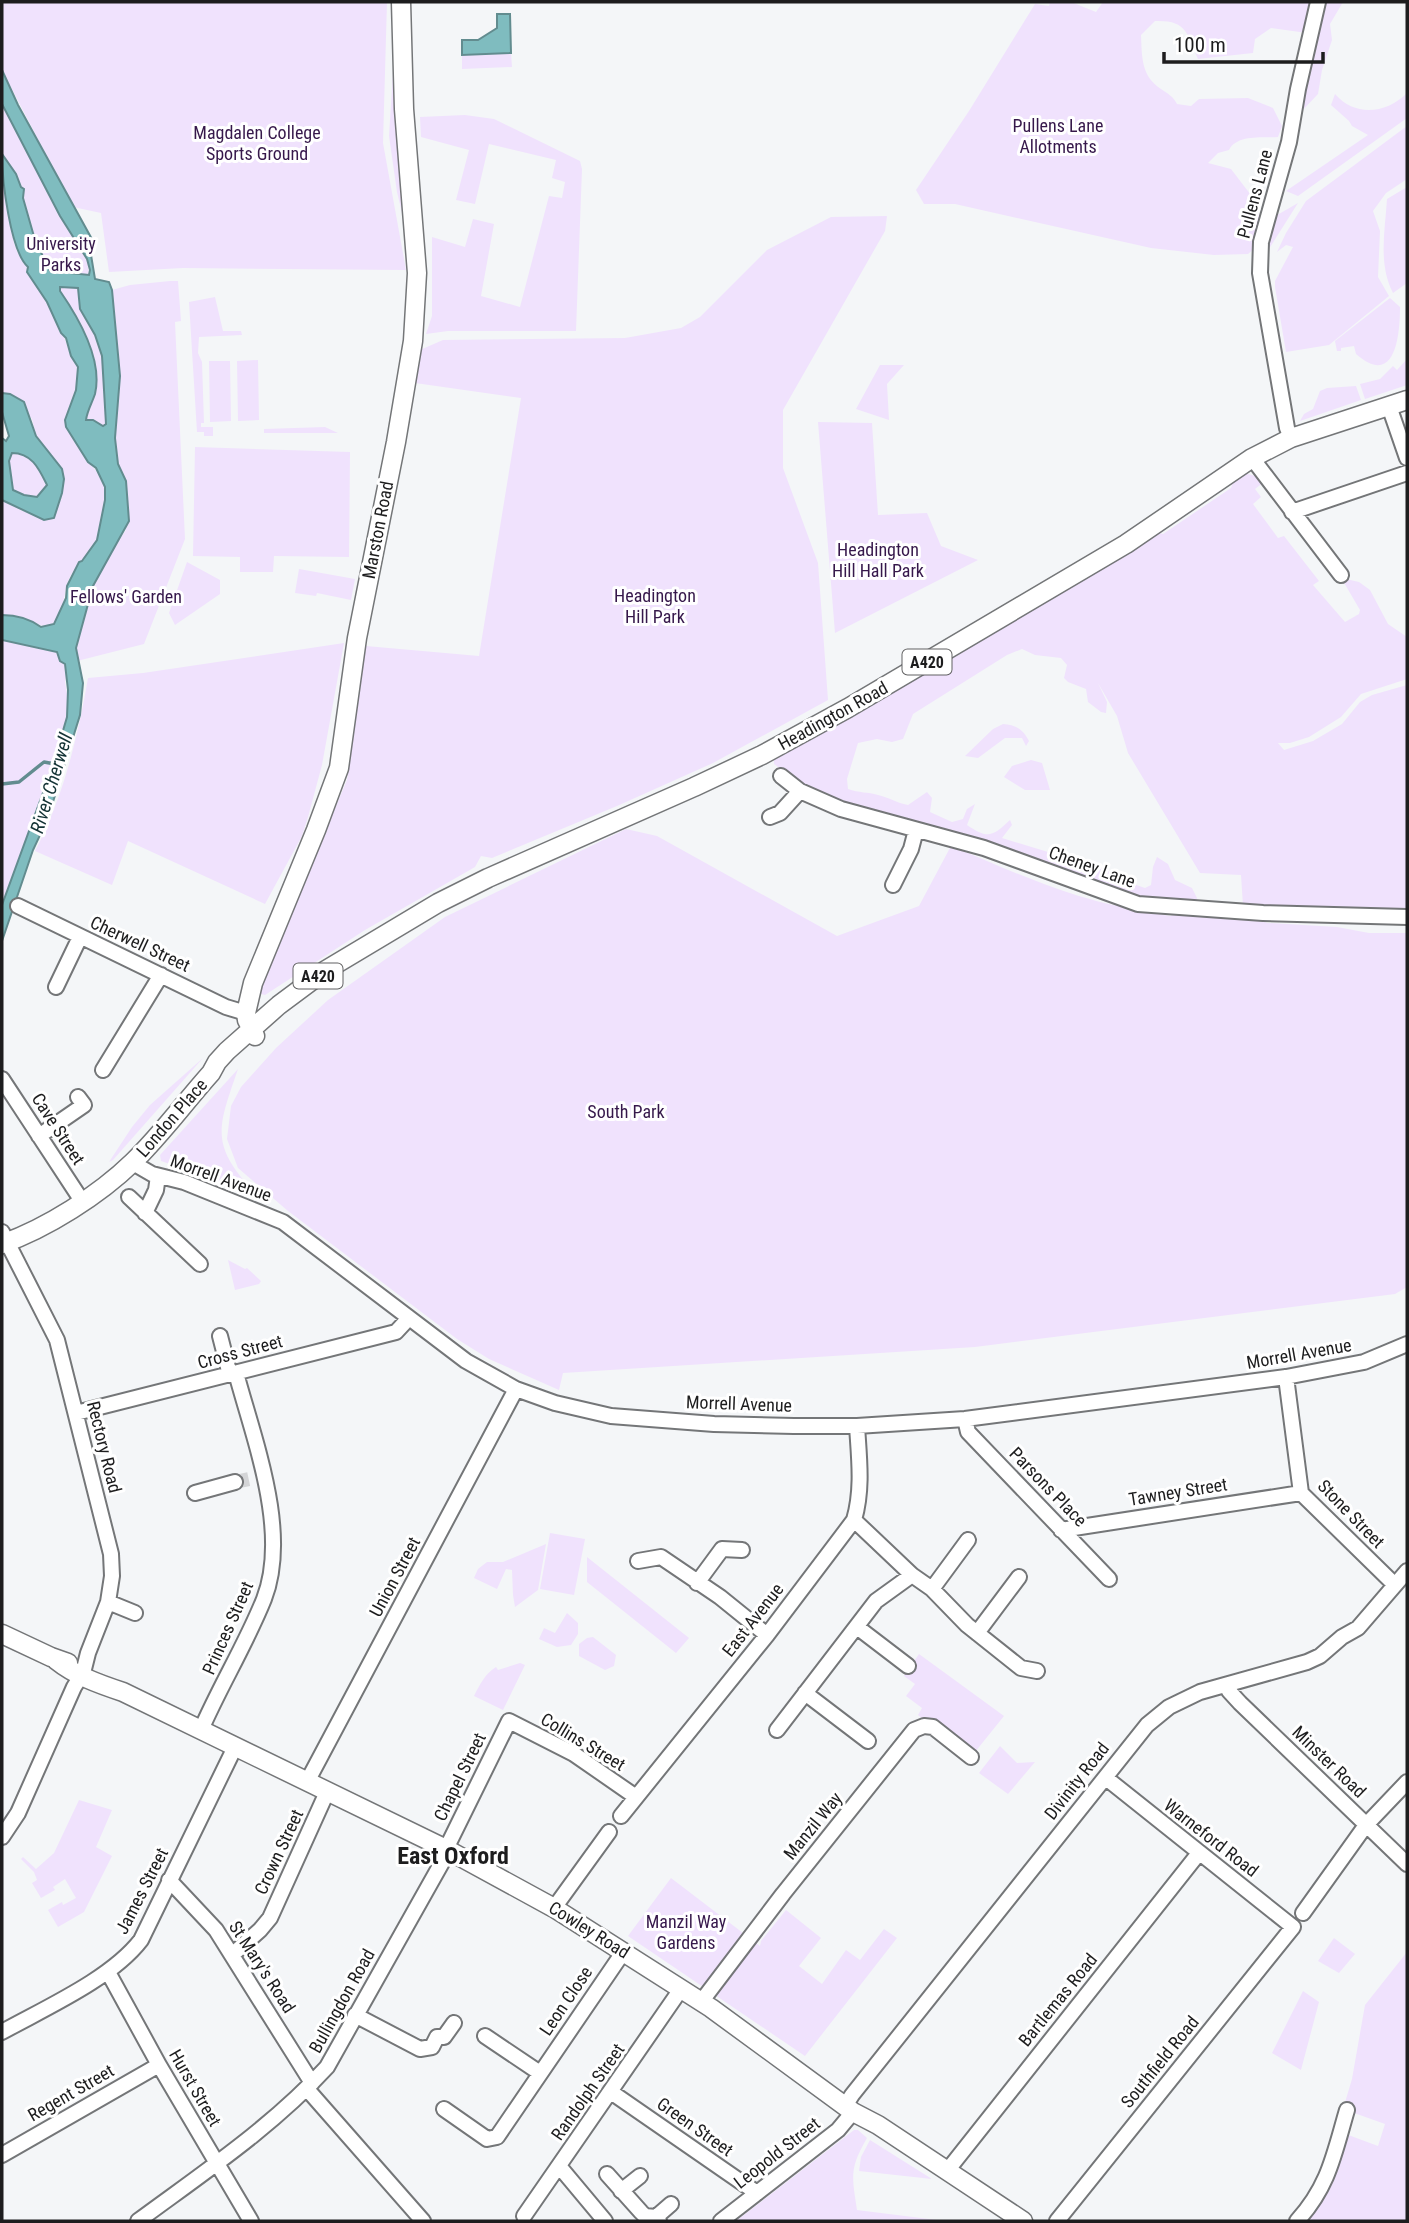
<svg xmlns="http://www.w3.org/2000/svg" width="1409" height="2223" font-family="'Roboto Condensed',sans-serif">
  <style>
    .green { fill: #f0e2fd }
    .water { fill: #7fbcbf; stroke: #628c8f; stroke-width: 2; fill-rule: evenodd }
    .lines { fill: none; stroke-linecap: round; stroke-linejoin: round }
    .stream { stroke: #628c8f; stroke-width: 3.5 }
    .minor-tunnel { stroke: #d4d5d7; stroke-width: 14; stroke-dasharray: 14 7; stroke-linecap: butt }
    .minor-casing { stroke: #747678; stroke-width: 18 }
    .major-casing { stroke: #747678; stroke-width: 21 }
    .minor { stroke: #fff; stroke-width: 14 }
    .major { stroke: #fff; stroke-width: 18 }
    .labels { text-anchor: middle; stroke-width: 6; stroke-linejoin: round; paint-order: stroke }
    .shield { fill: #fff; stroke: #616162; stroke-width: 2 }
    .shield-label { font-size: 16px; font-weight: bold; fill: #1d1d1e }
    .park-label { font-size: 18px; fill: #36184b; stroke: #fff }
    .street-label { font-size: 18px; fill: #1d1d1e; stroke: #fff }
    .water-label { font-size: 19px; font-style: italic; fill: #133234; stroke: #fff }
    .district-label { font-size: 24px; font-weight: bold; fill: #1d1d1e; stroke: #fff }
  </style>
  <rect width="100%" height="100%" fill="#f4f6f8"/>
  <path class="green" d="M 2,2 L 387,2 L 383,143 L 406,270 L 183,268 L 109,272 L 101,213 L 73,207 L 2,70 Z
    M 1050,2 L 1071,2 L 1096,12 L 1103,2 L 1314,2 L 1307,33 L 1271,28 L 1255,39 L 1253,53 L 1198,59 C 1187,33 1187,20 1155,21 L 1141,35 C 1142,57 1141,76 1161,89 C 1168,94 1173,96 1177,104 L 1191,106 L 1199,99 L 1248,98 L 1273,108 L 1282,126 L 1278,137 C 1263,138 1237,134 1229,150 L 1218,153 L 1208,163 L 1231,169 L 1257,203 L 1261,224 L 1256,247 L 1248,254 L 1214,255 L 1151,248 L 955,204 L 924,204 L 916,190 L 969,111 L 1035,4 L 1049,6 Z
    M 1326,2 L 1343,2 L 1330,24 L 1332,40 L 1322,70 L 1318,94 L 1300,113 Z
    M 395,40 L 411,250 L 397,192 L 389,136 Z
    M 511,53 L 512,67 L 462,69 L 462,55 Z
    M 1407,93 L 1407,118 L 1298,196 L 1286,191 L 1368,135 L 1352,126 L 1349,121 L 1331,105 L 1335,94 C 1355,117 1386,114 1407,93 Z
    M 2,104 L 60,216 L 87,258 L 89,275 L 50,271 L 35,240 L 23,198 L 24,189 L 21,187 L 16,174 L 2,154 Z
    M 465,115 L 494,119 L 580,161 L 582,169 L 576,331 L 448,331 L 426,334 L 432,316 L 432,237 L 465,247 L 473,219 L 494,224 L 481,296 L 520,307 L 549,196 L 562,198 L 565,182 L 552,178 L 556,160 L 489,144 L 475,204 L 456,200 L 469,150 L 421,137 L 420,117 Z
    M 1407,126 L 1407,179 L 1386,193 L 1373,211 L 1380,231 L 1378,277 L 1389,296 L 1329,345 L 1286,352 L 1275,287 L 1275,281 L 1293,247 L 1286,245 L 1277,252 L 1286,233 L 1306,201 Z
    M 2,182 C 12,208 7,248 28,267 L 27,272 C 46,296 62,327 70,354 C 72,359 77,363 78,368 C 81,381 73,394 70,405 C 68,412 68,420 66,427 C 72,438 78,448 86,459 C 93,469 104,475 105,490 C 106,497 104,504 103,511 C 101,521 101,534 96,542 C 88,555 77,565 70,577 C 62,592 66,622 46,627 L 13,615 L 2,615 L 2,500 L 11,503 L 22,511 L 59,505 L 64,479 L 62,469 L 36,436 L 32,419 L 10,394 L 2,393 Z
    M 1407,187 L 1407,283 L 1393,293 C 1378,264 1385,231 1387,199 Z
    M 1298,203 L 1267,252 L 1272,218 Z
    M 887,216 L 885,231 L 783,410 L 783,468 L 818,563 L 828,700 L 713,763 L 617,806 L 492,858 L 481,856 L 475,867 L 365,930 L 265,995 L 257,993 L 347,780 L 366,646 L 479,656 L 521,398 L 415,383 L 420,350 L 443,340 L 625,338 L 681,328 L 700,317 L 767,250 L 831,217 Z
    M 170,281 L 178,281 L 181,321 L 175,322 L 185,539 L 144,644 L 77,661 L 75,648 L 93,586 L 111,551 L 126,530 L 126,481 L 118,464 L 115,438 L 120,376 L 112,290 L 130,285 Z
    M 60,287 L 78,288 L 80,309 L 95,335 L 102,356 L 106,424 L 103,426 L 86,420 L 85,416 C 88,408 94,399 95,390 C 100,355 79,319 60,291 Z
    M 215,297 L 223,331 L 241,331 L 242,335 L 199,337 L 198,353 L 202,362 L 204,423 L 201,423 L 201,427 L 213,427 L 213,436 L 204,436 L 204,432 L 197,432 L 189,302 Z
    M 1390,298 L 1400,307 C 1400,336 1395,388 1356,354 L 1354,346 L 1341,348 L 1341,351 L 1337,351 L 1335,341 Z
    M 1407,359 L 1407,385 L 1365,399 L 1360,384 L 1380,379 L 1393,366 L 1397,370 Z
    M 258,360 L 259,420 L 238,421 L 237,361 Z
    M 209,361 L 230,361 L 231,421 L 210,422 Z
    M 880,365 L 904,365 L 887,384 L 889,420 L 856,409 Z
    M 1356,386 L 1361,400 L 1300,421 L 1304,414 L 1313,409 L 1320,391 L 1327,388 Z
    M 818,422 L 872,423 L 878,515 L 927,513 L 941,546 L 978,560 L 835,633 Z
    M 325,427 L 338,433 L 264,433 L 264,429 Z
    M 195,447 L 350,452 L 349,557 L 274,556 L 273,572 L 240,572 L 240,557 L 193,556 Z
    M 12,453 C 32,453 39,469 47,485 L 37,497 L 24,495 L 13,490 L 9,461 Z
    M 1244,473 L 1259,477 L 1264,482 L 1255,489 L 1261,497 L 1253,504 L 1278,538 L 1284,536 L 1319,581 L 1313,585 L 1345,622 L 1359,614 L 1360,610 L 1343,581 L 1346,579 L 1359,582 L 1370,590 L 1388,624 L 1407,637 L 1407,679 L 1361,694 L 1341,717 L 1309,737 L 1290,743 L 1278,743 L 1284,750 L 1313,741 L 1342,724 L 1360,702 L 1372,695 L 1407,685 L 1407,913 L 1243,906 L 1241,875 L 1200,873 L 1128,753 L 1117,716 L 1098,683 L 1107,702 L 1106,713 L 1101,712 L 1088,702 L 1086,689 L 1068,682 L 1064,678 L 1067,665 L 1061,658 L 1035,655 L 1022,649 L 1007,655 L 913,714 L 903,739 L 892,742 L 877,739 L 858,743 L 847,779 L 848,789 C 859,793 868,792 878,795 C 888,797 897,803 908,805 L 927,792 L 932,798 L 930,812 L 952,822 L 963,819 L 967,809 L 975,804 L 967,825 C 988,839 992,837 1010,820 L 1012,825 L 1002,838 L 1107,870 L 1119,879 L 1145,888 L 1151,885 L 1153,867 L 1157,857 L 1168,864 L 1175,880 L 1192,888 L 1197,898 L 1196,902 L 1161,903 L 875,815 L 798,781 L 774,764 L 774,756 L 1155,532 L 1163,534 L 1231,488 L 1235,477 Z
    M 187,562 L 220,580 L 220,594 L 175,625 L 169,613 Z
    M 299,569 L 355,579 L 351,600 L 317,593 L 316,596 L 295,593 Z
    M 2,640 L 57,652 L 65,664 L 67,674 L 65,682 L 69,705 L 67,717 L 52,768 L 2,905 Z
    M 344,643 L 322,765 L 308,817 L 302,836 L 265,904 L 128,841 L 112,885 L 35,851 C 63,798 78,737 88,678 L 143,673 Z
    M 1003,724 C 1016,725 1023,729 1029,741 L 1026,746 L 1022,738 L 1005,738 L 978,758 L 965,756 L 993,729 Z
    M 1031,760 L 1042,763 L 1050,790 L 1025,790 L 1004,777 L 1012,766 Z
    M 626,829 L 657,836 L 837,936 L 919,906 L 951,846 C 1017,873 1089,908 1162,912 L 1164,915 L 1171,916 L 1173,913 L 1249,918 L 1268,923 L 1337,927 L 1369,933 L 1407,933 L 1407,1287 L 1395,1294 L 975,1347 L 563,1373 L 559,1390 L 489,1359 L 457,1339 L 288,1211 L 238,1168 L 227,1139 L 231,1106 L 241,1087 L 276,1048 L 328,1000 L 445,917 Z
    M 203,1058 L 113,1160 L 109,1162 L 132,1127 L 150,1105 Z
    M 238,1069 C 218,1128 209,1144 255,1193 L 161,1161 L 160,1155 Z
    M 228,1260 L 245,1269 L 247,1268 L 261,1281 L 259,1284 L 235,1290 Z
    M 550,1533 L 585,1539 L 574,1595 L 540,1589 Z
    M 546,1544 L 538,1590 L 515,1607 L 513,1595 L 512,1570 L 506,1569 L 497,1589 L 474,1578 L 478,1569 L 487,1562 L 503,1562 Z
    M 587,1557 L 689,1638 L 676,1653 L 587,1582 Z
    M 567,1613 L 578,1623 L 578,1634 L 571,1645 L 557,1647 L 539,1639 L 544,1628 L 555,1633 Z
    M 593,1637 L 616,1655 L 614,1666 L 605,1670 L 579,1656 L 579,1644 L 587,1638 Z
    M 919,1654 L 1004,1716 L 971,1757 L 918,1715 L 922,1708 L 906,1696 L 915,1684 L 904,1676 Z
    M 520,1663 L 525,1665 L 503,1710 L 474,1696 C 480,1684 485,1674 496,1667 L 498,1670 Z
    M 1000,1746 L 1017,1763 L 1035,1762 L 1008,1794 L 979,1773 Z
    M 79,1800 L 112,1810 L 96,1847 L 112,1856 L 84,1912 L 58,1927 L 48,1910 L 62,1902 L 63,1905 L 76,1898 L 65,1879 L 53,1887 L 55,1890 L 41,1898 L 32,1883 L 37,1880 L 34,1872 L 21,1859 L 23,1857 L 36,1869 L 54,1853 Z
    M 671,1878 L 760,1946 L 761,1941 L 786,1910 L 821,1938 L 799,1966 L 822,1984 L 846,1950 L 860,1960 L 884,1929 L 897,1938 L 805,2056 L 628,1936 Z
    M 1334,1938 L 1355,1954 L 1339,1973 L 1318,1961 Z
    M 1407,1952 L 1407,2221 L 1301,2221 L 1343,2133 L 1378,2146 L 1385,2124 L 1343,2109 L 1352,2079 L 1365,2005 Z
    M 1303,1991 L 1319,2002 L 1301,2070 L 1272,2053 Z
    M 854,2130 L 858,2130 L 867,2138 C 849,2169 852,2176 857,2210 L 937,2220 L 936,2221 L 736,2221 Z
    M 870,2140 L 932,2179 L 859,2171 L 861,2157 Z"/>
  <path class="water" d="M 497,14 L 510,14 L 511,53 L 462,55 L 462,40 L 478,40 L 497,28 Z
    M 2,70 L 18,105 L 93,241 L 91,255 L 95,279 L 109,282 L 112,290 L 120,376 L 115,438 L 118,464 L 126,481 L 129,521 L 93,586 L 76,648 L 83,683 L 80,715 L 48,818 L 33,850 L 2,941 L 2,905 L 52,768 L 67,717 L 68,690 L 65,664 L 60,661 L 57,652 L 2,640 L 2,615 C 16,615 30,619 41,627 L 54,624 L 66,598 L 67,586 L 79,562 L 82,561 L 97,540 L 105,500 L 105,487 L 96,468 L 88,462 L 66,427 L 65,420 L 76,390 L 78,367 L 71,356 L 66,338 L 61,333 L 47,302 L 27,272 L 28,267 C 10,251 2,179 2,154 L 16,174 L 21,187 L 24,189 L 23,198 L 35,240 L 50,271 L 89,275 L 90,270 L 87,259 L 60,216 L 2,104 ZM 60,287 L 78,288 L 80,309 L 95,335 L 102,356 L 106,424 L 103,426 L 93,420 L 86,420 C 87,411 92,403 95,394 C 103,360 78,317 60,291 Z
    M 2,393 L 10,394 L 24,402 L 36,436 L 62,469 L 64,479 L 62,493 L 54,518 L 44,520 L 2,500 L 2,438 L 6,441 L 9,436 L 2,412 ZM 12,453 C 32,453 39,469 47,485 L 37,497 L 24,495 L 13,490 L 9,461 Z"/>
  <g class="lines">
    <path class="stream" d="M 2,784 L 19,782 L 44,762 L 55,764"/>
    <path class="minor-tunnel" d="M 235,1482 L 249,1479"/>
    <g class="minor-casing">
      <path id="minor" d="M 1389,406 L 1407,458
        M 1291,438 L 1287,428 L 1260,273 L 1261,242 L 1289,142 L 1298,89 L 1318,2
        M 1252,458 L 1341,575
        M 1292,512 L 1407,473
        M 781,776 L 800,791 L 841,809 L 984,848 L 1138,904 L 1263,913 L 1407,917
        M 770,817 L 780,813 L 800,791
        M 893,885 L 911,849 L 916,830
        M 18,906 L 226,1007 L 246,1013
        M 56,987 L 80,937
        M 103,1070 L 161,975
        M 2,1079 L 82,1201
        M 39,1136 L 84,1105 L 78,1097
        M 133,1163 L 152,1174 L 184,1182 L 283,1222 L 466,1361 L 516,1389 L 555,1403 L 611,1416 L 714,1424 L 794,1426 L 857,1426 L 965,1419 L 1286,1377 L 1364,1362 L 1407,1344
        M 129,1197 L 200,1264
        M 145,1213 L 156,1190 L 158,1176
        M 2,1232 L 57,1340 L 111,1554 L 112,1576 L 108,1602 L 88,1653 L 84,1669
        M 220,1336 L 230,1375
        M 1286,1377 L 1301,1493 L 1395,1585
        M 76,1413 L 396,1332 L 409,1318
        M 965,1419 L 968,1432 L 1109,1579
        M 195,1493 L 235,1482
        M 854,1520 L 912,1575 L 932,1589 L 967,1625 L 1021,1668 L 1037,1671
        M 1061,1530 L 1301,1493
        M 638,1561 L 661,1557 L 720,1597 L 767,1635
        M 697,1583 L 722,1549 L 742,1550
        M 932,1589 L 968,1540
        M 108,1602 L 135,1613
        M 857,1627 L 908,1666
        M 977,1633 L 1019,1577
        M 1227,1685 L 1229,1691 L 1240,1703 L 1407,1864
        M 805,1693 L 868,1741
        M 201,1730 C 220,1686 246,1644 264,1599 C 290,1532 254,1440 236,1373
        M 777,1730 L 876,1601 L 912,1575
        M 307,1782 L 516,1389
        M 621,1816 L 767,1635 L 854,1520 C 863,1489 859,1458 857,1426
        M 2,1837 L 18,1813 L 74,1687 L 81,1676
        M 446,1849 L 509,1721 L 574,1754 L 636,1797
        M 169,1880 L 216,1930 L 312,2083
        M 554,1908 L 609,1832
        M 1303,1913 L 1366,1825 L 1407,1782
        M 232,1955 L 260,1930 L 270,1918 L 327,1792
        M 108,1972 L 159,2065 L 251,2221
        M 701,2002 L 783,1894 L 914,1730 L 924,1726 L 933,1727 L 971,1757
        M 355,2015 L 420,2049 L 432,2047 L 437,2037 L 444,2037 L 454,2023
        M 2,2032 C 45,2008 111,1979 141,1940 L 235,1747
        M 485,2036 L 540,2073
        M 307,2089 L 423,2221
        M 611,2092 L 757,2193
        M 845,2106 L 852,2095 L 1147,1725 L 1169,1707 L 1200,1692 L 1307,1662 L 1320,1656 L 1342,1637 L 1358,1628 L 1407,1571
        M 444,2109 L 487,2139 L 497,2137 L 624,1951
        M 2,2155 L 159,2065
        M 559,2166 L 605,2221
        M 947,2171 L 1199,1853
        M 607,2174 L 641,2212 L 645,2216 L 656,2217 L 659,2221
        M 621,2191 L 640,2176
        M 524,2216 L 681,1989
        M 656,2217 L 671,2204
        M 138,2221 C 203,2173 272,2127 327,2067 L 449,1850
        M 721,2221 L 838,2130 L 853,2112
        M 1057,2221 L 1293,1927 L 1106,1778
        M 1297,2221 C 1329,2186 1334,2154 1347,2110"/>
    </g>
    <g class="major-casing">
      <path id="major" d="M 255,1036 L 247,1020 L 246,1013 L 253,983 L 316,830 L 339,768 L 357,638 L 396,442 L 413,341 L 417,273 L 404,109 L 401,2
        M 2,1244 C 47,1228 99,1195 133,1162 C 161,1135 185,1102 211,1073 L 217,1062 L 227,1051 L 279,1005 L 326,970 L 438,903 L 488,878 L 694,787 L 762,755 L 848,708 L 1126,544 L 1252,458 L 1291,438 L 1407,400
        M 2,1634 L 51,1657 L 68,1663
        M 56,1660 C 76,1676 99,1684 123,1692 L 446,1849 L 554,1908 L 711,2008 L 853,2112 L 878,2125 L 1023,2221"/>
    </g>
    <use href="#minor" class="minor"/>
    <use href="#major" class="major"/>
  </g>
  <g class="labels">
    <g class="shield">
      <rect x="902.5" y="649.5" width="49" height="25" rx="5"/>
      <rect x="293.5" y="963.5" width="49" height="25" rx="5"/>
    </g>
    <g class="shield-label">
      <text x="927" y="668">A420</text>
      <text x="318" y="982">A420</text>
    </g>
    <g class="park-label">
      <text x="1058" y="132">Pullens Lane<tspan x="1058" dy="21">Allotments</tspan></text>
      <text x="257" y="139">Magdalen College<tspan x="257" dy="21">Sports Ground</tspan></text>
      <text x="61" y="250">University<tspan x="61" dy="21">Parks</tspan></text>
      <text x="878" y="556">Headington<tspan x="878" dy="21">Hill Hall Park</tspan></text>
      <text x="655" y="602">Headington<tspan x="655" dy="21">Hill Park</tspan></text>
      <text x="126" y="603">Fellows' Garden</text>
      <text x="626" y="1118">South Park</text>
      <text x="686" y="1928">Manzil Way<tspan x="686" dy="21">Gardens</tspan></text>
    </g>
    <g class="street-label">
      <text transform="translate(1255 194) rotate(-75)" y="6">Pullens Lane</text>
      <text transform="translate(378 530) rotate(-79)" y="6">Marston Road</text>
      <text transform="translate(833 716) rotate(-29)" y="6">Headington Road</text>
      <text transform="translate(1092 867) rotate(20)" y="6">Cheney Lane</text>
      <text transform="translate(140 944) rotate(25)" y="6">Cherwell Street</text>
      <text transform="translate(172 1118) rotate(-49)" y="6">London Place</text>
      <text transform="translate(58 1129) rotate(57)" y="6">Cave Street</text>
      <text transform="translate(221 1178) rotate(20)" y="6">Morrell Avenue</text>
      <text transform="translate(240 1352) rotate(-15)" y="6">Cross Street</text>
      <text transform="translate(1299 1354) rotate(-10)" y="6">Morrell Avenue</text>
      <text transform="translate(739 1404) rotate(2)" y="6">Morrell Avenue</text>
      <text transform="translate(104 1447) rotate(76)" y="6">Rectory Road</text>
      <text transform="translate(1048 1487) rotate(46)" y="6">Parsons Place</text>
      <text transform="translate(1178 1492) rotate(-9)" y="6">Tawney Street</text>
      <text transform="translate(1351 1514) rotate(46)" y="6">Stone Street</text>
      <text transform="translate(395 1577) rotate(-62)" y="6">Union Street</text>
      <text transform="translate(753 1620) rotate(-52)" y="6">East Avenue</text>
      <text transform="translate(228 1628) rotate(-66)" y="6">Princes Street</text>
      <text transform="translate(583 1742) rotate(31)" y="6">Collins Street</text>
      <text transform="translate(1329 1762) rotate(44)" y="6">Minster Road</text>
      <text transform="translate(460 1777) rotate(-64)" y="6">Chapel Street</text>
      <text transform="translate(1077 1781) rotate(-52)" y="6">Divinity Road</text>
      <text transform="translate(813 1826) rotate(-51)" y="6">Manzil Way</text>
      <text transform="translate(1211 1838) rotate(38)" y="6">Warneford Road</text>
      <text transform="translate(279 1852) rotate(-65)" y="6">Crown Street</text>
      <text transform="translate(142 1891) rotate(-63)" y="6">James Street</text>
      <text transform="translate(589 1930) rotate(32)" y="6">Cowley Road</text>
      <text transform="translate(262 1967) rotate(57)" y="6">St Mary's Road</text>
      <text transform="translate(1058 2000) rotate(-51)" y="6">Bartlemas Road</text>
      <text transform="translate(342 2001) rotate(-61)" y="6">Bullingdon Road</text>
      <text transform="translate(566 2001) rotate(-56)" y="6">Leon Close</text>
      <text transform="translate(1160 2062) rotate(-51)" y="6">Southfield Road</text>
      <text transform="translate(195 2088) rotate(60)" y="6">Hurst Street</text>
      <text transform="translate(588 2092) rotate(-55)" y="6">Randolph Street</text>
      <text transform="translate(71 2093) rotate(-30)" y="6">Regent Street</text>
      <text transform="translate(695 2127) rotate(35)" y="6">Green Street</text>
      <text transform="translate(777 2153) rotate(-38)" y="6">Leopold Street</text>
    </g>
    <g class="water-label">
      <text transform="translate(51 783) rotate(-73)" y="7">River Cherwell</text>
    </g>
    <g class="district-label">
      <text x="453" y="1864">East Oxford</text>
    </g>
  </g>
  <rect width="1409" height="2223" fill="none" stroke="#1d1d1e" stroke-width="7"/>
  <path d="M1164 52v10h159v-10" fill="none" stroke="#1d1d1e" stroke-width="3.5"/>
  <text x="1174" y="52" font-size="21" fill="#1d1d1e" stroke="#ffffff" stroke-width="5" paint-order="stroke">100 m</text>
</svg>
